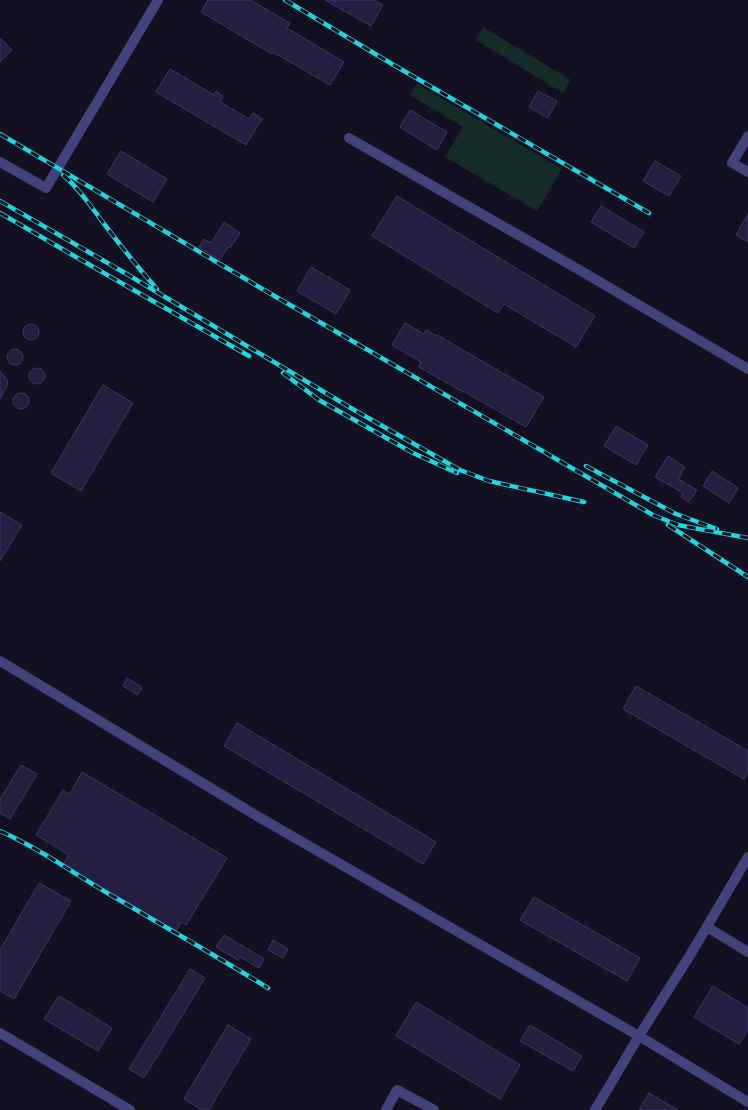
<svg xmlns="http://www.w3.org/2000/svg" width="748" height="1110" font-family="'Golos Text',sans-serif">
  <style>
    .green { fill: #152b28 }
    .building { fill: #241f40; stroke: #3c3469 }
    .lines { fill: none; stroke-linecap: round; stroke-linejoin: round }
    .minor { stroke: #42437a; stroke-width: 10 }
    .rail-casing { stroke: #1ed6de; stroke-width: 4.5 }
    .rail { stroke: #131121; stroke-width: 3; stroke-dasharray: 9; stroke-linecap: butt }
  </style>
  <rect width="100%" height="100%" fill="#131121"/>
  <path class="green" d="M 483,27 L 571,80 L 563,93 L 476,40 Z
    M 417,84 L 562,169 L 537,211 L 445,157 L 463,127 L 410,95 Z"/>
  <path class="building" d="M 208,0 L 250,0 L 290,23 L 287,28 L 344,62 L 330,85 L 273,52 L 272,54 L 201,12 Z
    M 325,0 L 374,0 L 383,5 L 371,26 Z
    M 0,38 L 12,50 L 0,62 Z
    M 170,69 L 214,95 L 216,91 L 223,96 L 220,102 L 249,119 L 253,113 L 262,119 L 246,145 L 156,92 Z
    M 538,91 L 557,101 L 548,118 L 529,107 Z
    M 410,110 L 447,132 L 437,150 L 400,127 Z
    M 121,151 L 167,179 L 153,202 L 107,174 Z
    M 655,161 L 681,176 L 669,196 L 643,181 Z
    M 397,196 L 595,316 L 576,347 L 504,304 L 498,313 L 372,236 Z
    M 601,206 L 644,232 L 634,248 L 591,222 Z
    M 748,214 L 748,242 L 736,235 Z
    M 224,222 L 240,233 L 230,248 L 228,247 L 220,260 L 199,247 L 204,239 L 211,243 Z
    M 311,267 L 350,290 L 336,314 L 297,291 Z
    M 405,323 L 424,334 L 426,330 L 436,336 L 437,335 L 544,397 L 526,427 L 463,391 L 463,392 L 419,367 L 421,362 L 392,345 Z
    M23 332a8 8 0 1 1 16 0a8 8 0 1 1-16 0Z
    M7 357a8 8 0 1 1 16 0a8 8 0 1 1-16 0Z
    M29 376a8 8 0 1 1 16 0a8 8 0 1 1-16 0Z
    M 0,371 L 7,380 L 8,384 L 0,399 Z
    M 103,385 L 133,403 L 81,491 L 51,473 Z
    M13 401a8 8 0 1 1 16 0a8 8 0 1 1-16 0Z
    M 616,426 L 648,445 L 636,465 L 604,446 Z
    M 668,456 L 685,467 L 678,479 L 697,490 L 689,502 L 681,497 L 683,493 L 655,477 Z
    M 712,471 L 738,488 L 729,503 L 703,486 Z
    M 0,512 L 22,525 L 0,561 Z
    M 127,678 L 142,687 L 138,695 L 123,686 Z
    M 636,686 L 748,751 L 748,772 L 744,779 L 623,709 Z
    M 237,723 L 436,842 L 423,864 L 224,746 Z
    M 21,765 L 37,774 L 10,819 L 0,813 L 0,799 Z
    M 82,772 L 227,858 L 186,925 L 182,922 L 176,931 L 63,864 L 69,855 L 36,835 L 63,790 L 70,794 Z
    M 39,883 L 71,901 L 14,999 L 0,991 L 0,950 Z
    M 534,897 L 640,958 L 627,981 L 520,920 Z
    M 224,935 L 264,959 L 259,968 L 240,957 L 238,960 L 216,947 Z
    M 273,940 L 288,949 L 283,958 L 268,950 Z
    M 190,969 L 205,978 L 144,1078 L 129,1069 Z
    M 713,986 L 748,1008 L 748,1030 L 739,1044 L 694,1017 Z
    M 59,996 L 112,1028 L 98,1051 L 44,1019 Z
    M 416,1002 L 520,1065 L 500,1099 L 396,1036 Z
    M 228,1025 L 251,1039 L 209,1110 L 202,1110 L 184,1099 Z
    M 530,1025 L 582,1056 L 573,1071 L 520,1041 Z
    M 649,1093 L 678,1110 L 639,1110 Z"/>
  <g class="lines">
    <path class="minor" d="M 748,136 L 732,163 L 748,172
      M 349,138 L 576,268 L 748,369
      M 0,162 L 46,188 L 158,0
      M 0,661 L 257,816 L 639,1036 L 595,1110
      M 748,857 L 692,952 L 639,1036 L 748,1102
      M 707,927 L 748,952
      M 0,1033 L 130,1110
      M 386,1110 L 397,1090 L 434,1110"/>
    <g class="rail-casing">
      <path id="rail" d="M 285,0 L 392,64 L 649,213
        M 0,134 L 259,287 L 653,515 L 678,525 L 748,538
        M 63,175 C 81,190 94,211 108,229 C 124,250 140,270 157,289
        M 0,201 L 125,273 L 356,411 L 460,470 L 489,481 L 584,502
        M 0,213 L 69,253 L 249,356
        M 283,373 L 319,400 L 413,453 L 457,473
        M 586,466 L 676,514 L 717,529
        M 668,525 L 748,577
        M 0,831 C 41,849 77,876 116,898 C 167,928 218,957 268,988"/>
    </g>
    <use href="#rail" class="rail"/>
  </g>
</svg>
